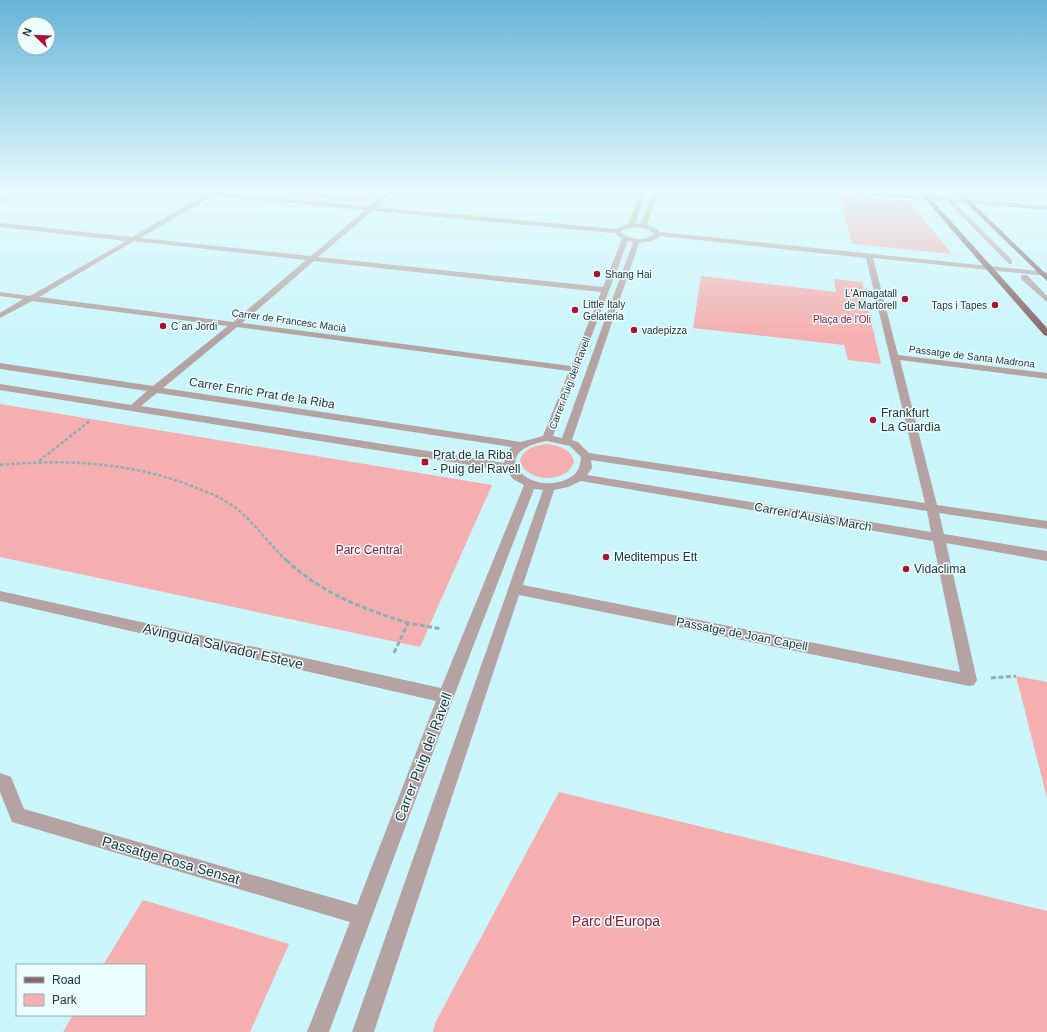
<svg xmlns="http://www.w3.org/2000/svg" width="1047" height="1032" font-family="Arial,sans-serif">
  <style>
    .green { fill: #f6afb0 }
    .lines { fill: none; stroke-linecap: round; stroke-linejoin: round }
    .path-far1 { stroke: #8dafb3; stroke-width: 2.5; stroke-dasharray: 3.5 2; stroke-linecap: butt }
    .path { stroke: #8dafb3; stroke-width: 3; stroke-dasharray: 5 2.5; stroke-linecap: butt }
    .minor { fill: #b5a3a3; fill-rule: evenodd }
    .major { fill: #856767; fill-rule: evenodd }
    .poi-dot { fill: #aa1432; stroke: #ecfdff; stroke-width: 1.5 }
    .labels { text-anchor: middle; stroke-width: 3; stroke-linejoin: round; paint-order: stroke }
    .far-poi-label { font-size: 10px; fill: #233536; stroke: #ecfdff; text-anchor: start }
    .far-park-label { font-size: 10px; fill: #93152b; stroke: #ecfdff }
    .far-street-label { font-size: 10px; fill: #233536; stroke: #ecfdff }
    .street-label { font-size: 12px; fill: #233536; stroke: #ecfdff }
    .poi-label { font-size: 12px; fill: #233536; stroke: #ecfdff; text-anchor: start }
    .park-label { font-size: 12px; fill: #93152b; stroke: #ecfdff }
    .near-street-label { font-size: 14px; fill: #233536; stroke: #ecfdff }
    .near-park-label { font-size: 14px; fill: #93152b; stroke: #ecfdff }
  </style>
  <rect width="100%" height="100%" fill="#caf5fa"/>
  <path class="green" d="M 235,190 L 379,190 L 362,202 Z
    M 840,196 L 909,201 L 952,254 L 852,244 Z
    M 701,276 L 836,292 L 834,279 L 862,282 L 881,364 L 848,360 L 844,345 L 693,328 Z
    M 0,404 L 492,485 L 420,647 L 0,557 Z
    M 548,444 C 559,446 572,449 574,462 C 568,484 526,483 520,461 C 523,448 536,445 548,444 Z
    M 1016,676 L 1047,682 L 1047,798 Z
    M 559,792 L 1047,911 L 1047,1032 L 433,1032 L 435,1023 Z
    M 143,900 L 289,944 L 250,1032 L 63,1032 L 73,1015 L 145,1015 L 145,965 L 103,965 Z"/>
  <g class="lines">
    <path class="path-far1" d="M 39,461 L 91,420
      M 0,465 C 64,459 123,462 184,483 C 201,490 218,495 233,506 C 254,522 268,543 287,561"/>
    <path class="path" d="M 286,560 C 323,594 361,608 408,623
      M 394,653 L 408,623 L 442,629
      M 991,678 L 1016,676"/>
    <path class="minor" d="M 21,190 L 29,190 L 0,203 L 0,199 Z
      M 163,190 L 213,191 L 369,207 L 389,190 L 395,190 L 376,207 L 616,229 L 628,224 L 642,190 L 648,190 L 635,223 L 641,224 L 653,190 L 659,190 L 647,225 L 653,227 L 660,232 L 1047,272 L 1047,276 L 873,258 L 898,355 L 1047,373 L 1047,379 L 900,360 L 937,505 L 1047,521 L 1047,529 L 939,513 L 944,534 L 1047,551 L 1047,561 L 946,543 L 977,680 L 974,685 L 969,686 L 519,595 L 374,1032 L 352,1032 L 543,490 L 534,489 L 454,696 L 329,1032 L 307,1032 L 350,922 L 12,822 L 0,792 L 0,773 L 11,777 L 24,809 L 357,905 L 436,701 L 0,601 L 0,591 L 441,688 L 524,485 L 513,479 L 507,471 L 0,390 L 0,384 L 131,405 L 147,391 L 0,369 L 0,363 L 153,386 L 228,326 L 32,301 L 0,318 L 0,313 L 23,299 L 0,296 L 0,292 L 30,296 L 126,241 L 0,227 L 0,223 L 132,237 L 205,195 ZM 212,196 L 365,210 L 311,256 L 140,238 ZM 372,211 L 615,233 L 622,239 L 603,287 L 318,257 ZM 636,227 L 649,230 L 654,234 C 645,242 630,240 621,232 L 622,230 ZM 660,236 L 866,258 L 925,503 L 589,453 L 578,442 L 572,440 L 639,243 L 652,241 ZM 134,241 L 306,260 L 233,322 L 39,297 ZM 628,241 L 633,242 L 562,438 L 553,436 ZM 314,261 L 601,292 L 571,366 L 242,323 ZM 237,327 L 569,371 L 543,436 L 521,442 L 163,388 ZM 157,393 L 512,447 L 506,454 L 504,463 L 141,406 ZM 547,441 L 570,446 L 581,457 C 580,469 577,475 565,480 C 527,495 485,452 547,441 ZM 591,460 L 927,511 L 931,532 L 587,475 L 592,468 ZM 581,481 L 933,541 L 960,672 L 523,585 L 554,490 L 568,487 Z
      M 828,190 L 851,190 L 1047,206 L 1047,210 L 954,202 L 1012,260 L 1012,264 L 1009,264 L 947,201 L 831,192 Z
      M 1021,275 L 1027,275 L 1047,296 L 1047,302 L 1021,279 Z"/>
    <path class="major" d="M 917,190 L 923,190 L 1047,328 L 1047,336 L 1044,335 Z
      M 953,190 L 959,190 L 1047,275 L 1047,281 Z"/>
  </g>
  <linearGradient id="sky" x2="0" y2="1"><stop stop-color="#65b4d8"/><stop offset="0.57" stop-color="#e7fafd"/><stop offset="1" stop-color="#e7fafd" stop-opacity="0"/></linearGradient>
  <rect width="1047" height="334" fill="url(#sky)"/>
  <g class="poi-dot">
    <circle cx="597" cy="274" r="4"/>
    <circle cx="905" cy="299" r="4"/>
    <circle cx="995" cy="305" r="4"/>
    <circle cx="575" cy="310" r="4"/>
    <circle cx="163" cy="326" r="4"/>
    <circle cx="634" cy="330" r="4"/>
    <circle cx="873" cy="420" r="4"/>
    <rect x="421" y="458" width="8" height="8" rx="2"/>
    <circle cx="606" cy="557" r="4"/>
    <circle cx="906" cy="569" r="4"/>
  </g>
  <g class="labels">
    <g class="far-poi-label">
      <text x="605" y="278">Shang Hai</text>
      <text x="897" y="297" text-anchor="end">L'Amagatall<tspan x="897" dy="12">de Martorell</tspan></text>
      <text x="583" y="308">Little Italy<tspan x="583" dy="12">Gelateria</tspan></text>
      <text x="987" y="309" text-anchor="end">Taps i Tapes</text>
      <text x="171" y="330">C´an Jordi</text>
      <text x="642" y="334">vadepizza</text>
    </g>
    <g class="far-park-label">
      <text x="842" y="323">Plaça de l'Oli</text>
    </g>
    <g class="far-street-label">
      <text transform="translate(289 320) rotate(8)" y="4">Carrer de Francesc Macià</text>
      <text transform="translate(972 356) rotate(7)" y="4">Passatge de Santa Madrona</text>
      <text transform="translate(569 383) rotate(-69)" y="4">Carrer Puig del Ravell</text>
    </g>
    <g class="street-label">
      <text transform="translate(262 393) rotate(9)" y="4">Carrer Enric Prat de la Riba</text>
      <text transform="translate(813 517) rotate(10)" y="4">Carrer d'Ausiàs March</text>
      <text transform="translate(742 634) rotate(11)" y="4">Passatge de Joan Capell</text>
    </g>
    <g class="poi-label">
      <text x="881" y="417">Frankfurt<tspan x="881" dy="14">La Guardia</tspan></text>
      <text x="433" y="459">Prat de la Riba<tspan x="433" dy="14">- Puig del Ravell</tspan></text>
      <text x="614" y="561">Meditempus Ett</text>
      <text x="914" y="573">Vidaclima</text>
    </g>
    <g class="park-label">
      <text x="369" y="554">Parc Central</text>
    </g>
    <g class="near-street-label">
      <text transform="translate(223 646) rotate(13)" y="5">Avinguda Salvador Esteve</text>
      <text transform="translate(423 757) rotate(-69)" y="5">Carrer Puig del Ravell</text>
      <text transform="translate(171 860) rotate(16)" y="5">Passatge Rosa Sensat</text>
    </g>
    <g class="near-park-label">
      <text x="616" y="926">Parc d'Europa</text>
    </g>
  </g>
  <rect x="16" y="964" width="130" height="52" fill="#ecfdff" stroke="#9cadaf"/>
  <rect x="24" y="977" width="20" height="6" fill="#856767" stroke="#9cadaf"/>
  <text x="52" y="984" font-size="12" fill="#233536">Road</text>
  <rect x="24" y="994" width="20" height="12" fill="#f6afb0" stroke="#9cadaf"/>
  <text x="52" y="1004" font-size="12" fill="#233536">Park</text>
  <g transform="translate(36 36) rotate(293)"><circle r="19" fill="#ecfdff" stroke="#9cadaf"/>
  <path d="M0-3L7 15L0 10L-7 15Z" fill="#aa1432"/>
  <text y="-6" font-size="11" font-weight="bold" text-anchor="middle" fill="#233536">N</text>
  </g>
</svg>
